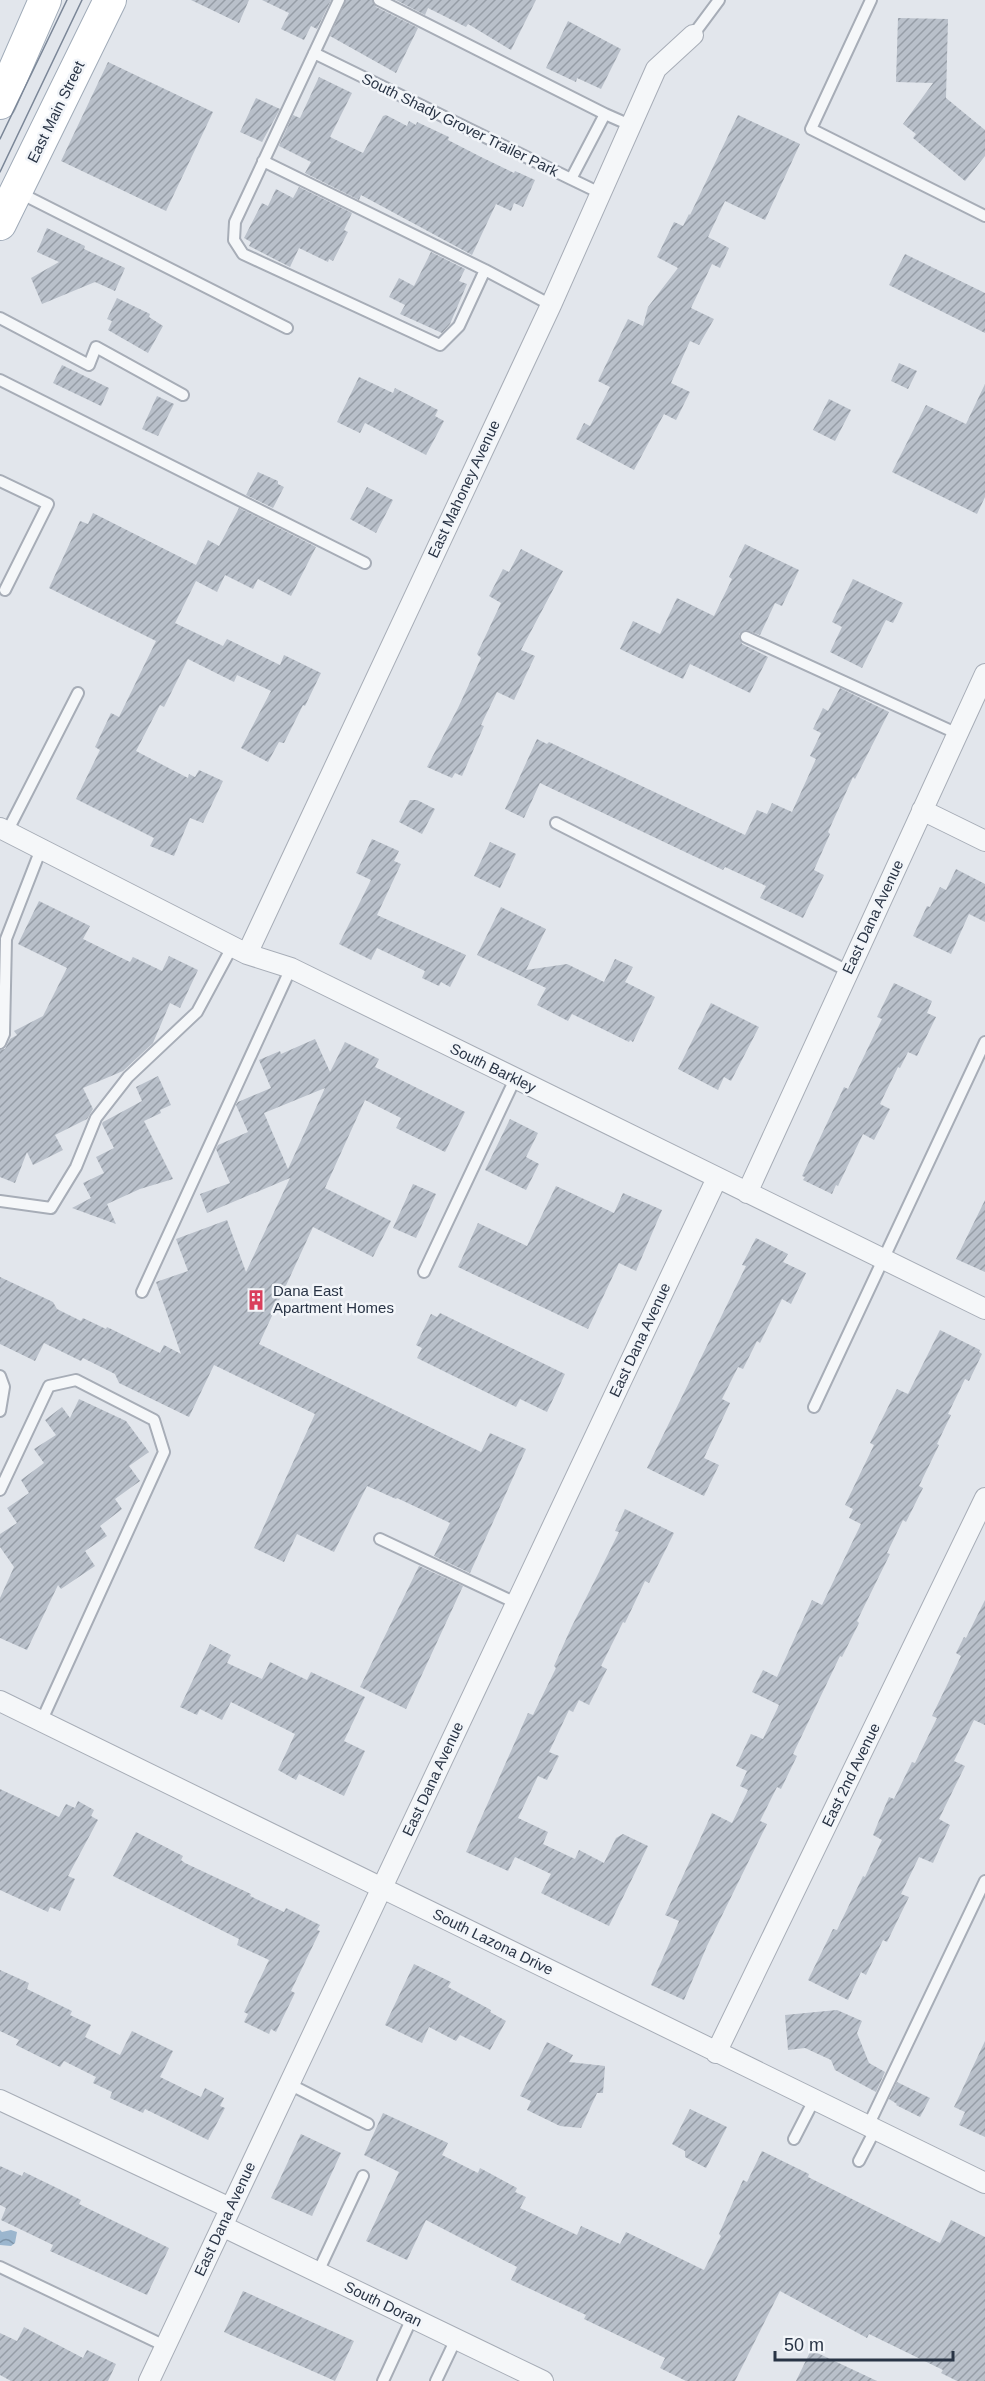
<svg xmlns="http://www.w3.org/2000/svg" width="985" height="2381" font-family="Helvetica,sans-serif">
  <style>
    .water { fill: url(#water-waves) }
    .building { fill: url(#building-hatch); fill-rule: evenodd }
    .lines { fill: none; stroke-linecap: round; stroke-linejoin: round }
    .lane-casing { stroke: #a7adb7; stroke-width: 14 }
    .street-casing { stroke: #a7adb7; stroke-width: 22 }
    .primary-casing { stroke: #a0abb8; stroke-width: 34 }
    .lane { stroke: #f5f7f9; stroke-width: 10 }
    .street { stroke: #f5f7f9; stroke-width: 20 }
    .primary { stroke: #fff; stroke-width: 32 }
    .tram { stroke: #7a8697; stroke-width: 1.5 }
    .labels { text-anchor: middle; stroke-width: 5; stroke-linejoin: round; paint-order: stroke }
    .street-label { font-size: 15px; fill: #293445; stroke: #f2f5f9 }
    .poi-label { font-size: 15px; fill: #293445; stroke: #f2f5f9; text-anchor: start }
  </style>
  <defs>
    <pattern id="water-waves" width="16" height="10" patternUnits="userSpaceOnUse" patternTransform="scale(1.5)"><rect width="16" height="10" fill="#9bb6ce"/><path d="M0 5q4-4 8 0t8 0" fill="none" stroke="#7e95a9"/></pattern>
    <pattern id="building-hatch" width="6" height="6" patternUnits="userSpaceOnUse" patternTransform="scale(1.5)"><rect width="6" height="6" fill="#b9c0ca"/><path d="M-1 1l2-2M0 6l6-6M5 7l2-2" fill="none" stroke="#969da6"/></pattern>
  </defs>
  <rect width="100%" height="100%" fill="#e2e6ec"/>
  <path class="water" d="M 0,2230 L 2,2232 L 11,2230 L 17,2232 L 15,2243 L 11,2246 L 0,2245 Z"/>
  <path class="building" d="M 191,0 L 249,0 L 239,23 Z
    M 262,0 L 331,0 L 317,29 L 311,26 L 304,40 L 281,29 L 289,13 Z
    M 346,0 L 372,0 L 376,7 L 418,28 L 396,73 L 330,36 Z
    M 396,0 L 536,0 L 511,50 L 468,24 L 466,27 L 428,8 L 425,15 Z
    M 898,18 L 948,19 L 946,98 L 985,130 L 985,156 L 965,181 L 913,138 L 916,134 L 903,124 L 933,83 L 896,82 Z
    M 568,21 L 621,49 L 601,89 L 577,78 L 576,82 L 546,68 Z
    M 108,62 L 213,112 L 166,211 L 61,161 Z
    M 319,77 L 352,93 L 330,137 L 363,153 L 383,116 L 386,115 L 407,126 L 409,121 L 416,125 L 417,122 L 449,137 L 448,140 L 481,157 L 514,173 L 515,171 L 535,180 L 523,207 L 514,203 L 511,211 L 496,204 L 472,255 L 361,195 L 359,200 L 305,173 L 311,162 L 279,146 L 293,115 L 300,118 Z
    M 256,98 L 280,109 L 262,142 L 240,132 Z
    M 738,115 L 800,144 L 765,220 L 725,201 L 708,237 L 729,248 L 720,268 L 712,264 L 691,308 L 714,319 L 699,345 L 690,341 L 671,383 L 690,392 L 676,420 L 664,414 L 634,470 L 576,439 L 584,423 L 590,426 L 610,387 L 598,381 L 628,319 L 643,326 L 648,307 L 678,268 L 657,257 L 674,222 L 683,226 L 689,214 L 690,215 Z
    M 299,187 L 352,213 L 344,230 L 348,232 L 333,261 L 329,259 L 328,262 L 299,248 L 290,267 L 249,246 L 251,242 L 244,238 L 262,203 L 268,206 L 276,189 L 293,198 Z
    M 47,228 L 85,246 L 84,249 L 125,268 L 115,291 L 95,282 L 42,304 L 31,278 L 59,262 L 37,252 Z
    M 431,252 L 465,269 L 459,281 L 467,284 L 450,324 L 442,333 L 400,314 L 405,305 L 389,297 L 399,278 L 414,286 Z
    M 905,254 L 985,293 L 985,333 L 889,285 Z
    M 117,298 L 150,314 L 149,317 L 163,326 L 148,353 L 108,330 L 112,321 L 107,319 Z
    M 899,363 L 917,371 L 908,389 L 891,381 Z
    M 62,365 L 109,388 L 101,406 L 53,383 Z
    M 359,377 L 393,393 L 395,388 L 438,410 L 435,416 L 444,421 L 426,455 L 365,423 L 360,433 L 337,422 Z
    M 985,384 L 985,497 L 977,514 L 892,472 L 926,405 L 966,424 Z
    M 157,396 L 174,404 L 158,436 L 142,429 Z
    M 829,399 L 851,410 L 835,441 L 813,430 Z
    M 258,472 L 278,481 L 278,484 L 284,487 L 273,508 L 246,495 Z
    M 367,487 L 393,500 L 376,533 L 350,519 Z
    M 239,508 L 316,547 L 291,596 L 258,579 L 253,589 L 225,575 L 217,592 L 196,581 L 175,623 L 223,646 L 227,639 L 280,665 L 284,655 L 321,673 L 305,706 L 303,705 L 284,743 L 279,742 L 268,762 L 241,748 L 271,691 L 237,675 L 234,682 L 188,659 L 164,707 L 160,705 L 136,751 L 188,778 L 189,774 L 195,777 L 199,770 L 223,781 L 203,823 L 190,818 L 174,856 L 150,846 L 154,838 L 76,799 L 100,750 L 95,747 L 111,713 L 119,717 L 156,641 L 49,588 L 80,521 L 88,524 L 93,513 L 196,565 L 208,540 L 219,546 Z
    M 745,544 L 799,570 L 782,606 L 775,603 L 760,635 L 746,630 L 739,634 L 742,644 L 768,657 L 750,693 L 690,664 L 683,679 L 620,649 L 633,621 L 660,634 L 677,598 L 714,616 L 732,579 L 729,577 Z
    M 521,549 L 563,571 L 521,650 L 535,656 L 514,700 L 497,692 L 481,725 L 484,726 L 462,776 L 455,773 L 452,778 L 427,767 L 458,708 L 481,658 L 477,654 L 501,603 L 489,596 L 503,569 L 509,572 Z
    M 853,579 L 903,603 L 893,623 L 886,620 L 862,668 L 830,652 L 842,627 L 832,622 Z
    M 840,688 L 889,712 L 855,779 L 853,777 L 828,832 L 830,834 L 814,870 L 824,875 L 803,918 L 760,898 L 766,886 L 725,867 L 723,870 L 540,783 L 524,818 L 505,809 L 537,739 L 547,744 L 549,742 L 745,835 L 757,810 L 767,814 L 772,803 L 792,812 L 816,759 L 810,756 L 821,733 L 813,729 L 823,708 L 828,711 Z
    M 410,800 L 417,800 L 435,809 L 422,834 L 399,822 Z
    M 372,839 L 399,851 L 394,861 L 401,864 L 377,915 L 466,955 L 450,987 L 441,982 L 439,986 L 422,978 L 425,971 L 377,948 L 371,960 L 339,944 L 371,880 L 356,873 Z
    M 490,842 L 516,854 L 500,888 L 474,876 Z
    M 956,869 L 985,884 L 985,922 L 969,914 L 951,954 L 913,936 L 927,906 L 930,907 L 940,887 L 946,890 Z
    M 39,901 L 90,926 L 83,939 L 130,962 L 133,957 L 162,971 L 169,956 L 198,970 L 180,1008 L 170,1003 L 153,1043 L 123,1071 L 83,1088 L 93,1109 L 87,1119 L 55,1135 L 63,1150 L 33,1165 L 27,1152 L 15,1183 L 0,1177 L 0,1050 L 5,1049 L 10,1039 L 17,1035 L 14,1031 L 43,1016 L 67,968 L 18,944 Z
    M 501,907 L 546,929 L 526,970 L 567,964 L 604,982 L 615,959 L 633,967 L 625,982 L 655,997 L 633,1042 L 630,1040 L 629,1042 L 572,1014 L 568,1021 L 537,1005 L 546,988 L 477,955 Z
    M 894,983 L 932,1001 L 927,1013 L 936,1017 L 917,1056 L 908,1052 L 900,1068 L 898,1067 L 880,1104 L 890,1109 L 874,1140 L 863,1134 L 838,1186 L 836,1185 L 832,1194 L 803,1180 L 805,1177 L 802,1176 L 844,1087 L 848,1089 L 882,1019 L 877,1017 Z
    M 711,1003 L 759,1027 L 731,1081 L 724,1077 L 718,1090 L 678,1069 Z
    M 315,1039 L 330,1072 L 345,1042 L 379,1059 L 375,1067 L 465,1112 L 445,1152 L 396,1128 L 401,1118 L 365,1100 L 325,1188 L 391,1221 L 373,1257 L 313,1227 L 259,1344 L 481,1452 L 490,1433 L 526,1449 L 470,1573 L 434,1556 L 450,1523 L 397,1498 L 396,1499 L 367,1486 L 334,1552 L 297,1534 L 284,1562 L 254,1548 L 315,1414 L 214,1365 L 189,1417 L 119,1383 L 115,1374 L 83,1358 L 81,1361 L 44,1343 L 35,1361 L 0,1344 L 0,1277 L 53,1302 L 57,1309 L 81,1321 L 83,1318 L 106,1329 L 107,1327 L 160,1353 L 164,1345 L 181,1354 L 156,1282 L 188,1271 L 176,1239 L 227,1220 L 246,1272 L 290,1178 L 207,1213 L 200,1194 L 230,1183 L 216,1149 L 218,1145 L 248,1132 L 236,1105 L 238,1102 L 271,1088 L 259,1060 L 280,1051 L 281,1054 ZM 325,1088 L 288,1169 L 264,1113 Z
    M 158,1076 L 171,1105 L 160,1110 L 161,1113 L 144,1121 L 173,1179 L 140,1189 L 107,1204 L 116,1224 L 72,1208 L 91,1198 L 83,1183 L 104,1173 L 96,1157 L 114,1148 L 102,1124 L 103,1122 L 142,1101 L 136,1087 Z
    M 510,1119 L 538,1133 L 526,1157 L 539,1164 L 526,1190 L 485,1170 Z
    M 413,1184 L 436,1194 L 416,1238 L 393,1228 Z
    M 556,1186 L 614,1213 L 623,1193 L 662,1210 L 636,1271 L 619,1263 L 588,1329 L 458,1267 L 478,1223 L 527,1246 Z
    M 985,1200 L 985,1272 L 956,1259 Z
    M 756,1238 L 788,1254 L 783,1262 L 806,1273 L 791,1304 L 782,1299 L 760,1343 L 757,1341 L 743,1369 L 738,1367 L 722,1399 L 730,1403 L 704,1458 L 719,1465 L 704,1496 L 647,1468 L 746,1266 L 742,1265 Z
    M 440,1313 L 565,1374 L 547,1412 L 520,1399 L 516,1407 L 417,1358 L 422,1348 L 416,1345 L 431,1314 L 437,1317 Z
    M 940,1330 L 980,1350 L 979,1352 L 982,1354 L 969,1381 L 965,1379 L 948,1414 L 951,1415 L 937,1444 L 939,1445 L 919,1486 L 923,1488 L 906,1522 L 903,1520 L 887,1553 L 890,1554 L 857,1621 L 859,1623 L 842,1657 L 840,1656 L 793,1754 L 797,1756 L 781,1789 L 777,1787 L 760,1821 L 767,1824 L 707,1946 L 684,2000 L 651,1985 L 679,1921 L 665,1915 L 712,1813 L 732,1823 L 748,1790 L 740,1786 L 747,1771 L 736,1766 L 751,1734 L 763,1739 L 779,1705 L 752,1692 L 763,1670 L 777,1677 L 812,1600 L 822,1605 L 861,1524 L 849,1518 L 853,1509 L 845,1505 L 874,1445 L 870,1443 L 897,1389 L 908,1394 Z
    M 79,1399 L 126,1421 L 149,1452 L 129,1466 L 140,1481 L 115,1499 L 122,1509 L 100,1526 L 107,1536 L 85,1551 L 95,1566 L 61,1589 L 58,1585 L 27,1650 L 0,1638 L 0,1598 L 14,1567 L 0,1547 L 0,1534 L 17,1523 L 7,1508 L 29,1493 L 21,1480 L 44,1463 L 34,1449 L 56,1435 L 45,1420 L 62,1407 L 70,1418 Z
    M 625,1509 L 674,1533 L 649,1583 L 645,1581 L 625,1623 L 623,1622 L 601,1666 L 607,1669 L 589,1705 L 579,1700 L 573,1712 L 569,1710 L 549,1752 L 559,1756 L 547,1780 L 538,1776 L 518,1818 L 548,1832 L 543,1844 L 575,1859 L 579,1850 L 604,1863 L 616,1838 L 623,1834 L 648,1846 L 609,1926 L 541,1893 L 551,1874 L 515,1857 L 508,1871 L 466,1852 L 528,1713 L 533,1715 L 556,1668 L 554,1666 L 571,1628 L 619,1532 L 615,1531 Z
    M 419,1566 L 463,1586 L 406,1709 L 360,1687 Z
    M 985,1600 L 985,1725 L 974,1720 L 954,1761 L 965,1766 L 939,1819 L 950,1825 L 933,1863 L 919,1857 L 901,1894 L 909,1897 L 887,1942 L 883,1940 L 866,1975 L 861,1972 L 848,2000 L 808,1980 L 833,1929 L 837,1930 L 863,1876 L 865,1877 L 882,1840 L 873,1835 L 880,1818 L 889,1797 L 894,1799 L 912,1762 L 915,1763 L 937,1718 L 932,1716 L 961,1656 L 956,1653 L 964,1637 L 966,1638 Z
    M 210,1644 L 231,1655 L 227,1663 L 262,1679 L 270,1662 L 307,1680 L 311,1672 L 365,1697 L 344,1741 L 365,1751 L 344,1796 L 299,1774 L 296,1780 L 278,1770 L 295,1734 L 231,1702 L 222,1720 L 200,1709 L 197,1715 L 180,1707 Z
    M 0,1789 L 59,1817 L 66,1804 L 75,1808 L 78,1801 L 94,1810 L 91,1816 L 98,1820 L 68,1876 L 75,1879 L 60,1911 L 50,1907 L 48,1912 L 0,1890 Z
    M 136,1832 L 183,1856 L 181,1860 L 185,1863 L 251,1894 L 250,1896 L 284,1912 L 286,1908 L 320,1925 L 317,1930 L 320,1931 L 291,1991 L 295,1993 L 276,2032 L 271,2029 L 269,2034 L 244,2022 L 248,2014 L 244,2012 L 269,1960 L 237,1945 L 239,1939 L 113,1876 Z
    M 414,1964 L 451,1982 L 448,1987 L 491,2010 L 490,2012 L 506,2021 L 490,2050 L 460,2035 L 456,2041 L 429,2027 L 422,2043 L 385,2025 Z
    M 0,1970 L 29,1983 L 27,1989 L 72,2011 L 70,2015 L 91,2025 L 85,2037 L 120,2055 L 132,2031 L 173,2051 L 160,2077 L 201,2097 L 205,2088 L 224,2098 L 220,2106 L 225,2108 L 208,2140 L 145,2109 L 143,2113 L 110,2098 L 112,2092 L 93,2083 L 96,2077 L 64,2061 L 60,2067 L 16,2045 L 19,2040 L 0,2031 Z
    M 837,2010 L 862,2021 L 857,2033 L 869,2063 L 885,2072 L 876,2092 L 835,2070 L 831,2060 L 805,2048 L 788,2050 L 785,2015 Z
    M 985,2041 L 985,2137 L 959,2125 L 965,2112 L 954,2107 Z
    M 547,2042 L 573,2055 L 569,2062 L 605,2066 L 603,2093 L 597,2093 L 581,2128 L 560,2126 L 527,2110 L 531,2101 L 520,2096 Z
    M 897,2082 L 930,2098 L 920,2117 L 896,2105 L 897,2104 L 889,2099 Z
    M 690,2109 L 727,2127 L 706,2168 L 685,2157 L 685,2151 L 672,2144 Z
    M 383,2113 L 448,2143 L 442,2155 L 478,2173 L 480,2168 L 517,2188 L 515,2192 L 526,2197 L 520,2208 L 577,2235 L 581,2226 L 620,2244 L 626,2232 L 704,2270 L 721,2236 L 719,2234 L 733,2202 L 743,2180 L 747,2182 L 762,2151 L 809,2174 L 808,2177 L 940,2243 L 951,2220 L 985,2237 L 985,2381 L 957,2381 L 941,2373 L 943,2370 L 869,2334 L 867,2338 L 780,2291 L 735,2381 L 686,2381 L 660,2368 L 665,2358 L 584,2319 L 586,2315 L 511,2280 L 517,2267 L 426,2220 L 407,2260 L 366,2241 L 399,2172 L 364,2155 Z
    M 301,2134 L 341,2153 L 312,2216 L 271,2198 Z
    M 0,2166 L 22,2176 L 24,2172 L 57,2188 L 81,2200 L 79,2204 L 169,2248 L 147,2295 L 50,2251 L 53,2245 L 1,2220 L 6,2208 L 0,2205 Z
    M 243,2291 L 354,2341 L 335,2381 L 224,2332 Z
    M 24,2327 L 83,2358 L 87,2350 L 116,2364 L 108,2381 L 11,2381 L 0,2375 L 0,2333 L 17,2341 Z
    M 811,2350 L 877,2381 L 796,2381 Z"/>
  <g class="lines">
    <g class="lane-casing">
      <path id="lane" d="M 339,0 L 235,222 L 234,240 L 243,254 L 440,345 L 459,326 L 485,270
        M 871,0 L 811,129 L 985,216
        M 693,35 L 719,0
        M 314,53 L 571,179 L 605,114 L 379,0
        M 605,114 L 630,125
        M 263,161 L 485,270 L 551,305
        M 571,179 L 600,193
        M 20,193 L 287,328
        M 0,318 L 89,365 L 96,347 L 183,395
        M 0,380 L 365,563
        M 0,481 L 48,504 L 5,590
        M 746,637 L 958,734
        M 556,823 L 848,971
        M 7,832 L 78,693
        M 0,1043 L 4,1034 L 6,939 L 41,849
        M 0,1201 L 51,1208 L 76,1167 L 96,1118 L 128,1077 L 197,1012 L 232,947
        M 424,1272 L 515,1079
        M 142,1292 L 291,968
        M 0,1376 L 4,1387 L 0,1411
        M 814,1407 L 985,1042
        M 0,1490 L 49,1386 L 76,1380 L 154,1420 L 164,1452 L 41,1722
        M 380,1539 L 516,1603
        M 289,2084 L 368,2124
        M 868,2126 L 985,1881
        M 794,2139 L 814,2100
        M 859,2161 L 875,2130
        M 0,2267 L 165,2346
        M 318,2272 L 363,2176
        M 383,2381 L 412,2318
        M 436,2381 L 456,2339"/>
    </g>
    <g class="street-casing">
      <path id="street" d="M 922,810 L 985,841
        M 0,828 L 247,954 L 291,968 L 985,1309
        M 247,954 L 551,305 L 656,69 L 693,35
        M 747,1193 L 985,674
        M 0,1701 L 985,2183
        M 716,2053 L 985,1498
        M 0,2100 L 230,2208
        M 222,2226 L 543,2381
        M 149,2381 L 717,1178"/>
    </g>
    <g class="primary-casing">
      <path id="primary" d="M 0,103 L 45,0
        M 0,224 L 110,0"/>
    </g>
    <use href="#lane" class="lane"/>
    <use href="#street" class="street"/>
    <use href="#primary" class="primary"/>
    <path class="tram" d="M 0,139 L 67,0
      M 0,172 L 82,0"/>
  </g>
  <defs>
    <g id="building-bare" transform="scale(1.62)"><path d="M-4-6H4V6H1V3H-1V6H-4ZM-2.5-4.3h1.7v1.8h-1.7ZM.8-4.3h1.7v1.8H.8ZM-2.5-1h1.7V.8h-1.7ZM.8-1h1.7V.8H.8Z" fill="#d93f5c" stroke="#f2f5f9" stroke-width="2.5" paint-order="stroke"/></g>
  </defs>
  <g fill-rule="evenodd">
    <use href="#building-bare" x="256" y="1300"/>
  </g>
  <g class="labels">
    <g class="street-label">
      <text transform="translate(56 112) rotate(-64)" y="5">East Main Street</text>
      <text transform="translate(460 125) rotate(26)" y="5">South Shady Grover Trailer Park</text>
      <text transform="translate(464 489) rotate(-65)" y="5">East Mahoney Avenue</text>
      <text transform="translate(873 917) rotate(-65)" y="5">East Dana Avenue</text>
      <text transform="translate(493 1068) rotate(26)" y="5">South Barkley</text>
      <text transform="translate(640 1340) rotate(-65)" y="5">East Dana Avenue</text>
      <text transform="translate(851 1775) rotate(-64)" y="5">East 2nd Avenue</text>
      <text transform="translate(433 1779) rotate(-65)" y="5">East Dana Avenue</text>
      <text transform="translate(493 1942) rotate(26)" y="5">South Lazona Drive</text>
      <text transform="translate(225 2219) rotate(-65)" y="5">East Dana Avenue</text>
      <text transform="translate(383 2304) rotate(26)" y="5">South Doran</text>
    </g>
    <g class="poi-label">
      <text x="273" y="1296">Dana East<tspan x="273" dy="17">Apartment Homes</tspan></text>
    </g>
  </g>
  <path d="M775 2351v9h178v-9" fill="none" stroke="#293445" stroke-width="3"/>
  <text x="784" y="2351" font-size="18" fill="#293445" stroke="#f2f5f9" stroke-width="4.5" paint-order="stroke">50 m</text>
</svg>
